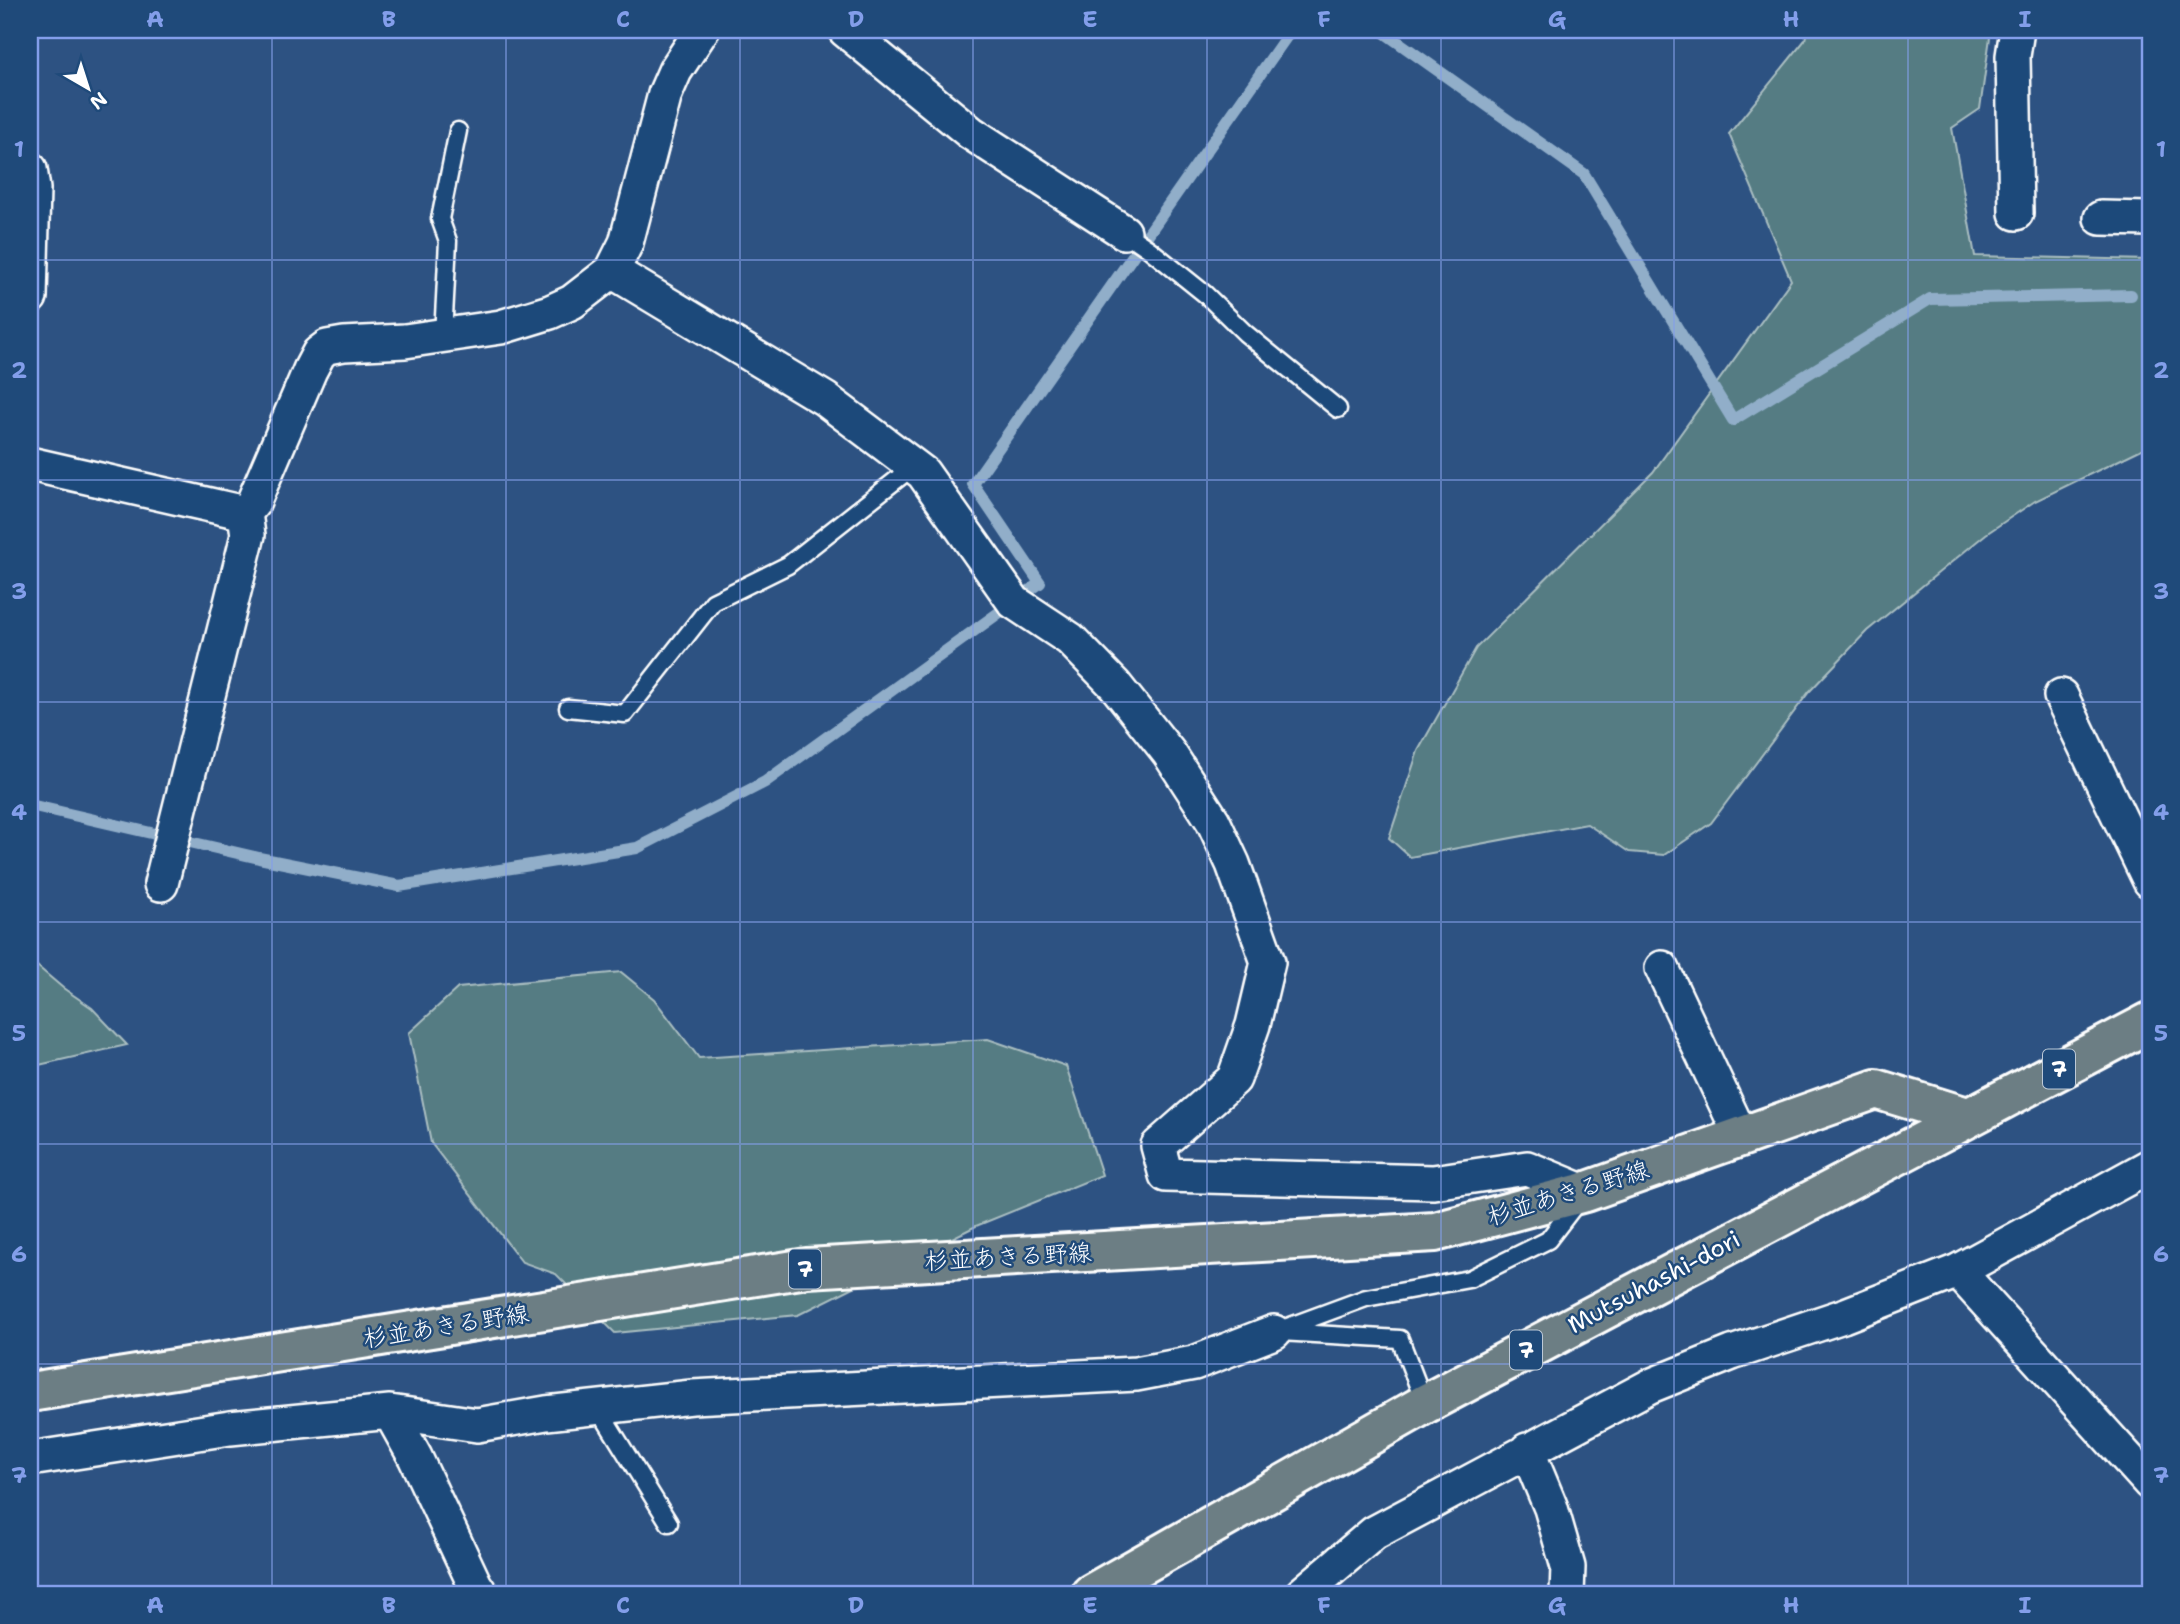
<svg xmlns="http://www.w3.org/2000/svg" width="2180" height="1624" font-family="'Shantell Sans','Klee One',sans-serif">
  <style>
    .green { fill: #547c83; stroke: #aabec1; stroke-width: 2 }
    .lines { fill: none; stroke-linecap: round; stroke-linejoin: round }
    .stream { stroke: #91aec9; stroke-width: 12 }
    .lane-casing { stroke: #fff; stroke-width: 21 }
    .street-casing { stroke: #fff; stroke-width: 38 }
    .primary-casing { stroke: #fff; stroke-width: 44 }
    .lane { stroke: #1f4a7a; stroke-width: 16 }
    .street { stroke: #1f4a7a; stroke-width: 33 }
    .primary { stroke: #6c7e84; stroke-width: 38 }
    .grid { fill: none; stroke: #839eea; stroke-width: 2; stroke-opacity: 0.55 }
    .labels { text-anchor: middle; stroke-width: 5; stroke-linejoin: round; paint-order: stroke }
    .shield { fill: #1f4a7a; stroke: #bcc9d7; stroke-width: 2 }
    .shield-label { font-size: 23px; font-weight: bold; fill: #fff }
    .street-label { font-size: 24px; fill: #fff; stroke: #1f4a7a }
    .neatline { fill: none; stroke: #839eea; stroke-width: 2.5 }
    .grid-label { font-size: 23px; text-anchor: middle; font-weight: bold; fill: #839eea }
  </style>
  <rect width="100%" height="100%" fill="#2d5282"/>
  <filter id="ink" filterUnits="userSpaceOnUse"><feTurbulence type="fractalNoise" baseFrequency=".0143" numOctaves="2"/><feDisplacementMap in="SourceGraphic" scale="14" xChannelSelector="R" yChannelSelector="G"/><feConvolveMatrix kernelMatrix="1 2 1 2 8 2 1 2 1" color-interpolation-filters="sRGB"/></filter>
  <g filter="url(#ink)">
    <path class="green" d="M 1807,30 L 1991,30 L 1980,109 L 1952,128 L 1975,256 L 2150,260 L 2150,445 L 2035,501 L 1986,534 L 1867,631 L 1809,692 L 1711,823 L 1664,855 L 1629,852 L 1587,824 L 1410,857 L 1389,838 L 1418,751 L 1476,648 L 1653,472 L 1791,280 L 1729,134 L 1805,40 Z
      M 30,960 L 63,988 L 92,1008 L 127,1045 L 30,1067 Z
      M 621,972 L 654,999 L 699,1058 L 988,1039 L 1066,1066 L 1102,1175 L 976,1226 L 798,1315 L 615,1333 L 556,1274 L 522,1262 L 431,1143 L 409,1033 L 458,988 Z"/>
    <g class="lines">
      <path class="stream" d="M 1381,30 L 1584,174 L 1733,420 L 1930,299 L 2131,295
        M 30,805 L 259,858 L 399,886 L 637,848 L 765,782 L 1040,583 L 973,484 L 1291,30"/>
      <g class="lane-casing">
        <path id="lane" d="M 1124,232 L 1149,249 L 1205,294 L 1245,333 L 1338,409
          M 443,336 L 448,241 L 440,219 L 458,131
          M 568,708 L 625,714 L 713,602 L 788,565 L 914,466
          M 1274,1332 L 1366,1298 L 1469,1279 L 1548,1240 L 1578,1201
          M 1280,1332 L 1400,1339 L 1425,1404
          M 598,1408 L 669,1523"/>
      </g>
      <g class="street-casing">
        <path id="street" d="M 845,30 L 971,133 L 1124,232
          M 30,169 L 33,189 L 30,297
          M 2016,213 L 2013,56 L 2017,30
          M 2101,218 L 2150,219
          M 612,271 L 825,399 L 923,473 L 1014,602 L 1070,639 L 1115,685 L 1169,753 L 1213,821 L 1233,864 L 1268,962 L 1253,1025 L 1234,1079 L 1158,1146 L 1166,1175 L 1433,1182 L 1527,1168 L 1585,1192
          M 30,464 L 245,513
          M 2061,696 L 2150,881
          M 161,884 L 248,535 L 245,513 L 253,503 L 310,370 L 319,353 L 327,347 L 344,344 L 405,341 L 501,327 L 550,312 L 572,302 L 612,271 L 626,243 L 665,94 L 675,71 L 702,30
          M 1662,968 L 1741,1136
          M 1958,1271 L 2150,1483
          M 390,1412 L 477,1425 L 546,1413 L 692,1397 L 1136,1374 L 1194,1363 L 1274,1332
          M 1527,1450 L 1551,1508 L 1568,1567 L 1567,1594
          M 30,1459 L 230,1428 L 390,1412 L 415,1457 L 475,1585 L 481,1594
          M 1302,1594 L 1374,1533 L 1650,1386 L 1732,1353 L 1843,1316 L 1958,1271 L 2150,1166"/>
      </g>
      <g class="primary-casing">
        <path id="primary" d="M 30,1392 L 807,1268 L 1435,1232 L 1585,1192 L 1876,1089 L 1967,1117
          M 1091,1594 L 1425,1404 L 2150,1022"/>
      </g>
      <use href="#lane" class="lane"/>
      <use href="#street" class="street"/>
      <use href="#primary" class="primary"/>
    </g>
  </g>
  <path class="grid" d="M 272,30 L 272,1594M 506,30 L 506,1594M 740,30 L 740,1594M 973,30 L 973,1594M 1207,30 L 1207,1594M 1441,30 L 1441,1594M 1674,30 L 1674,1594M 1908,30 L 1908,1594M 30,260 L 2150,260M 30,480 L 2150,480M 30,702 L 2150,702M 30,922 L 2150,922M 30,1144 L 2150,1144M 30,1364 L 2150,1364"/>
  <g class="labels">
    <g class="shield">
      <rect x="2043" y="1049.5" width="32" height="39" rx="5"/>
      <rect x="789" y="1249.5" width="32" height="39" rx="5"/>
      <rect x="1510" y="1330.5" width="32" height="39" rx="5"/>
    </g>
    <g class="shield-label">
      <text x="2059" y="1077">7</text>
      <text x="805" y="1277">7</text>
      <text x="1526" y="1358">7</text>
    </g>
    <g class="street-label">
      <text transform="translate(1568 1193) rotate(-17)" y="8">杉並あきる野線</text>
      <text transform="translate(1008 1257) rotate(-3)" y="8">杉並あきる野線</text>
      <text transform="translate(1654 1282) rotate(-28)" y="8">Mutsuhashi-dori</text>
      <text transform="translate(446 1326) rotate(-9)" y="8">杉並あきる野線</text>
    </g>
  </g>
  <rect width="2180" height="1624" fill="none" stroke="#1f4a7a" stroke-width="77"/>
  <g transform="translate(88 88) rotate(141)" stroke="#1f4a7a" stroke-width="5" paint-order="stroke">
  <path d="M0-5L12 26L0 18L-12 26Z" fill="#ffffff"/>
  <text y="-10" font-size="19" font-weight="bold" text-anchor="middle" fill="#ffffff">N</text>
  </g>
  <rect x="38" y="38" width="2104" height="1548" class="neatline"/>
  <g class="grid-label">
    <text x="155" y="27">A</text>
    <text x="389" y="27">B</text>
    <text x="623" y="27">C</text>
    <text x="856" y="27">D</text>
    <text x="1090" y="27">E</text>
    <text x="1324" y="27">F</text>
    <text x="1557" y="27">G</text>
    <text x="1791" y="27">H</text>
    <text x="2025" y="27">I</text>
    <text x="19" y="157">1</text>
    <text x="2161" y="157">1</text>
    <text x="19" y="378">2</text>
    <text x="2161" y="378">2</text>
    <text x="19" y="599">3</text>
    <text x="2161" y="599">3</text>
    <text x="19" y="820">4</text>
    <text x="2161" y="820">4</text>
    <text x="19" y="1041">5</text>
    <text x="2161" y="1041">5</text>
    <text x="19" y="1262">6</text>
    <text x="2161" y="1262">6</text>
    <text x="19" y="1483">7</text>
    <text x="2161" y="1483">7</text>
    <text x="155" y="1613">A</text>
    <text x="389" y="1613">B</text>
    <text x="623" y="1613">C</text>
    <text x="856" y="1613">D</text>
    <text x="1090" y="1613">E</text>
    <text x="1324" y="1613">F</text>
    <text x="1557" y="1613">G</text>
    <text x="1791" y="1613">H</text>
    <text x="2025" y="1613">I</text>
  </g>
</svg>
